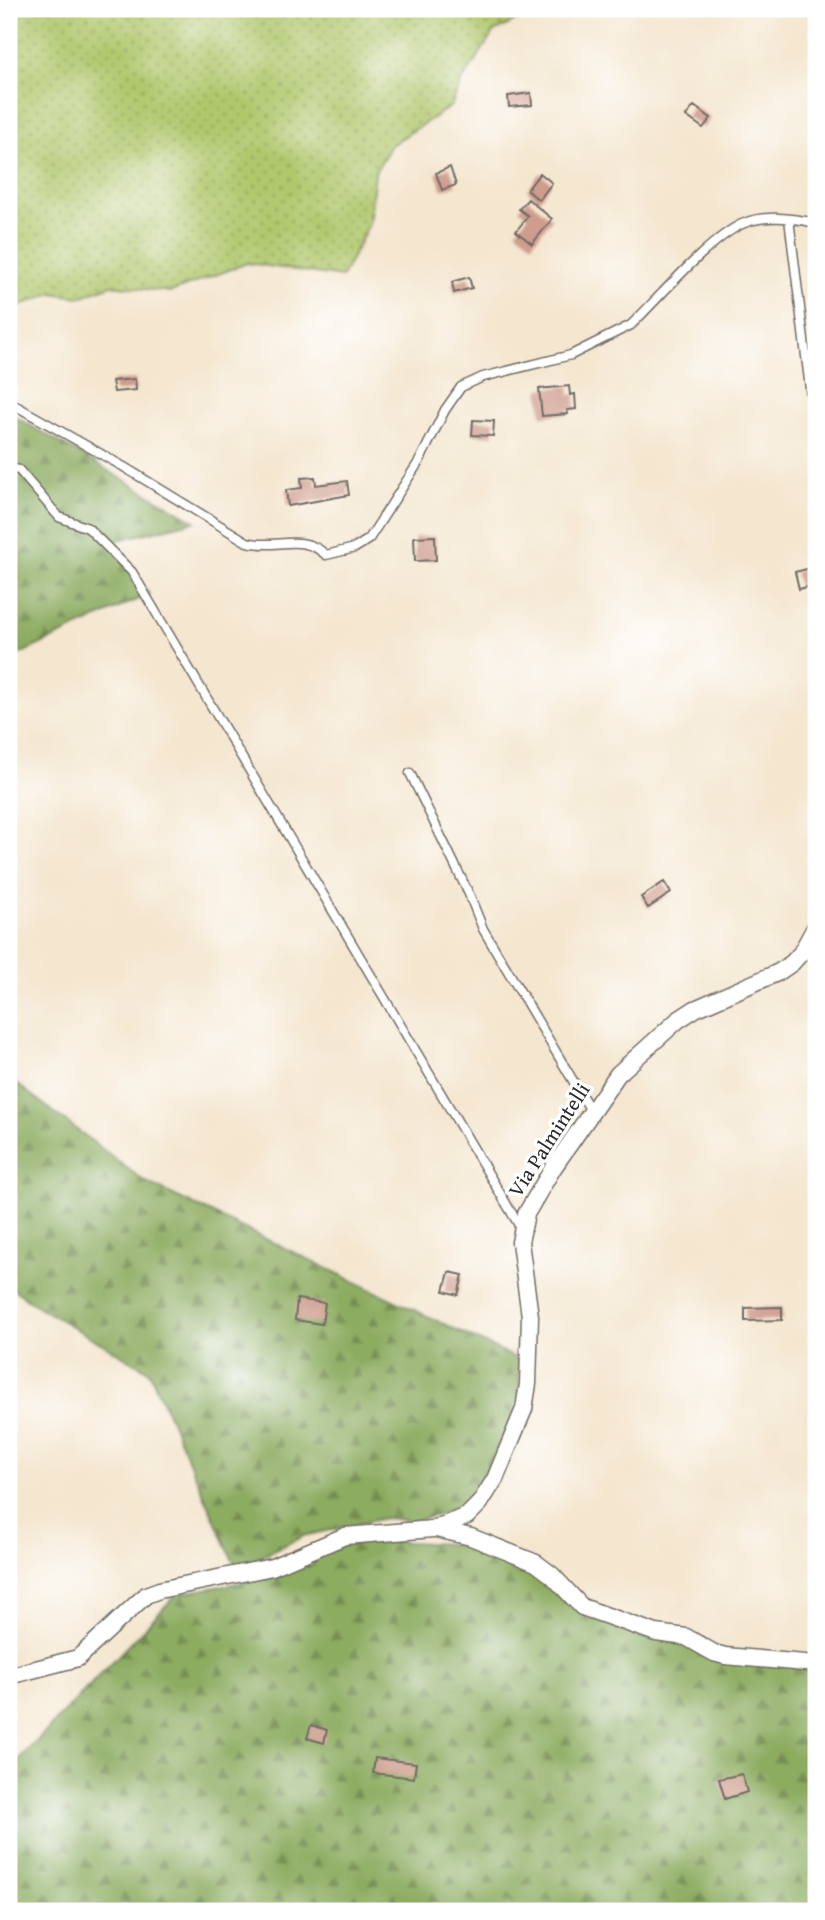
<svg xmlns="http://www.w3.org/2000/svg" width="825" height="1920" font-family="'Gentium Book Plus',serif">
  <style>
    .grass { fill: url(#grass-dots); stroke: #6e794c; stroke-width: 2 }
    .forest { fill: url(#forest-firs); stroke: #5c6c46; stroke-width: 2 }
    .building { fill: #cf9c8e }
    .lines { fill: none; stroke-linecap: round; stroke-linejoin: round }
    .lane-casing { stroke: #716c64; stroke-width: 11 }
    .street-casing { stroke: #716c64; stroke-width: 19 }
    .lane { stroke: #fff; stroke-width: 8 }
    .street { stroke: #fff; stroke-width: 16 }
    .labels { text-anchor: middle; stroke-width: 7; stroke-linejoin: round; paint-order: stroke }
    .street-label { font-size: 21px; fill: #2b2b2b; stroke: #fff }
  </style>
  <defs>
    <pattern id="grass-dots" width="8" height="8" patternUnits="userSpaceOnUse" patternTransform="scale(1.75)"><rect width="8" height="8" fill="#b0c76c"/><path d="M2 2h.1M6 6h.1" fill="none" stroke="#8fa259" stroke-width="1.8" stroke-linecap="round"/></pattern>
    <pattern id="forest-firs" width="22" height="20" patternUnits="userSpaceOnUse" patternTransform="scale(1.75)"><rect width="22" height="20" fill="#8cac60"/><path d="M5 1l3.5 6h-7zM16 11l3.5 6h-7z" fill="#738c4f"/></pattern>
  </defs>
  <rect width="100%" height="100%" fill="#fff"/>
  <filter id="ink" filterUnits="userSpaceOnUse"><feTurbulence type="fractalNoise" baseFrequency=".0143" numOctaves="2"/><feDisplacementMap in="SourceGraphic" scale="14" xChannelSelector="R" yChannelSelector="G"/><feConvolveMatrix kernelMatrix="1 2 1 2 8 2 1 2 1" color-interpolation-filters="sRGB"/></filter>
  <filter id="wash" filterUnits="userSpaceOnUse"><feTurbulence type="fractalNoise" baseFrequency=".00686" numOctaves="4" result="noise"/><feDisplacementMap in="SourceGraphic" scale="28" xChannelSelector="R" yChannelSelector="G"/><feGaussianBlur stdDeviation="1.57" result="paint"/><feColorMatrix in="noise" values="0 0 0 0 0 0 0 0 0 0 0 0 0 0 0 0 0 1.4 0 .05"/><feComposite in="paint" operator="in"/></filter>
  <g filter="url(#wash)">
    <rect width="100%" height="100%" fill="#f4e6cf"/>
    <path class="grass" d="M 9,9 L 528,9 L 517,20 L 494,32 L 461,83 L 451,106 L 391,145 L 375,172 L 369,224 L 342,277 L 247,263 L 171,292 L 111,285 L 80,297 L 52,293 L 9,310 Z"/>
    <path class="forest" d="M 9,413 L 195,521 L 110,542 L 149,594 L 9,659 Z
      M 9,1078 L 144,1181 L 519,1360 L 519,1395 L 507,1429 L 475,1492 L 461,1505 L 442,1514 L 415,1521 L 385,1518 L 303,1536 L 253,1561 L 234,1563 L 149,1371 L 40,1308 L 9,1286 Z
      M 364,1540 L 471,1545 L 532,1568 L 548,1581 L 655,1638 L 816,1668 L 816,1911 L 9,1911 L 9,1770 L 177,1594 L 262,1579 L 303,1563 L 307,1567 L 314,1565 L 312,1558 L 343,1545 Z"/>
    <g id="blocks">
      <path class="building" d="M 531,93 L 532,105 L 509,107 L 508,96 Z
        M 694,106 L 711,118 L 703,128 L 686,116 Z
        M 450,167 L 456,185 L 442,190 L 436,173 Z
        M 540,173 L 552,183 L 539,200 L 527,190 Z
        M 528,199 L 552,219 L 532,244 L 516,231 L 528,216 L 519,209 Z
        M 469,277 L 472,288 L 454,293 L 452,282 Z
        M 135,379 L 136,390 L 114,392 L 112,381 Z
        M 569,386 L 570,395 L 575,394 L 576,409 L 567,410 L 568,414 L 542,416 L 539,389 Z
        M 473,420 L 494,421 L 493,436 L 472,435 Z
        M 315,477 L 316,485 L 347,481 L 349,495 L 288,506 L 286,490 L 302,488 L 301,478 Z
        M 435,536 L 436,560 L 415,561 L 414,537 Z
        M 811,568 L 815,585 L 799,589 L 795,572 Z
        M 664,882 L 671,893 L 648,908 L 641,897 Z
        M 449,1272 L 463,1275 L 458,1295 L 444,1291 Z
        M 297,1299 L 325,1303 L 322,1324 L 295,1320 Z
        M 782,1307 L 782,1320 L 745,1321 L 745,1308 Z
        M 311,1725 L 327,1730 L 324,1743 L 307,1738 Z
        M 375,1758 L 416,1763 L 414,1778 L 373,1773 Z
        M 742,1774 L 747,1792 L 725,1799 L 719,1779 Z"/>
    </g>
  </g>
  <g filter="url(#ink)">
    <use href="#blocks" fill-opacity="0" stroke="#716c64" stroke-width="2"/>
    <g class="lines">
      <g class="lane-casing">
        <path id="lane" d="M 789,219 L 816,437
          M 9,402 L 124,467 L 247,542 C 276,550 302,532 326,555 L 355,548 L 369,539 L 420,460 L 445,410 L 461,387 L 483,377 L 571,355 L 631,325 C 659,298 709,239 742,224 C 765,214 792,218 816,223
          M 9,468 L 19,470 L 59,517 L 88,528 L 132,572 L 520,1227
          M 410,773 L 469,894 L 483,929 L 591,1111"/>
      </g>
      <g class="street-casing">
        <path id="street" d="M 436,1529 L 471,1537 L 536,1563 L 552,1575 L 582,1607 L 656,1633 L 686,1637 L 714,1653 L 725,1656 L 816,1664
          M 9,1676 L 78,1658 L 146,1595 L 159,1590 L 272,1567 L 345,1536 L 433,1529 L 467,1516 L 480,1503 L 495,1479 L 524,1409 L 528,1384 L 530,1316 L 520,1242 L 526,1214 L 553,1168 L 618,1074 L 678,1020 L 695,1009 L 779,972 L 792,963 L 801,953 L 816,926"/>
      </g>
      <use href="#lane" class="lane"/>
      <use href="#street" class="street"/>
    </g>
  </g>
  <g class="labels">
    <g class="street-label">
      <text transform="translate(549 1140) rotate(-57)" y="7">Via Palmintelli</text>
    </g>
  </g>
  <rect width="825" height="1920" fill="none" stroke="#fff" stroke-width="35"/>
</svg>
